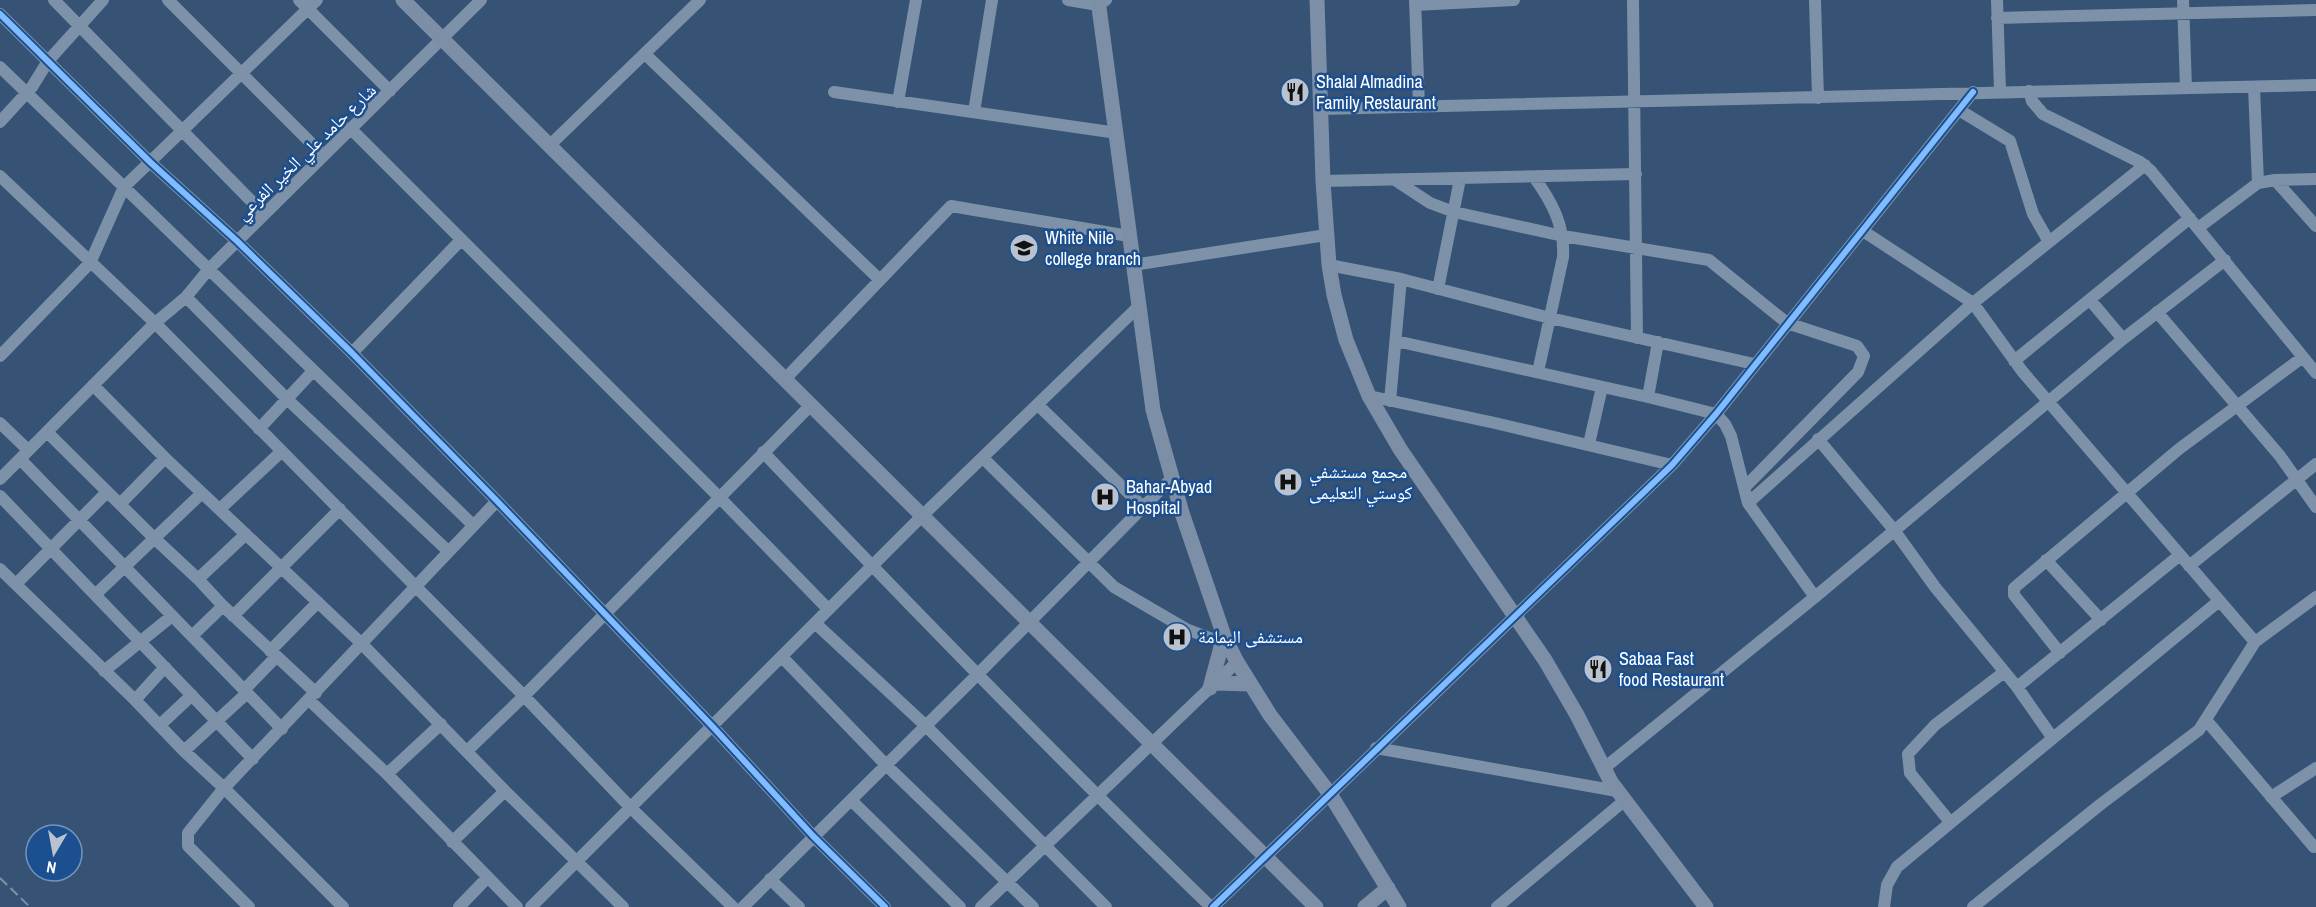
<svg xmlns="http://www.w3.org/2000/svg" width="2316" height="907" font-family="'Archivo Narrow','Noto Naskh Arabic',sans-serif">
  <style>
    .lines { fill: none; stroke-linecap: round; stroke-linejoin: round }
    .minor { stroke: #7d92a8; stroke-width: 12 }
    .major { stroke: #7d8ea7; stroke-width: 15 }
    .rail { stroke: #7e92a7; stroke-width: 2; stroke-dasharray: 10 4.5; stroke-linecap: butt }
    .cycleway-casing { stroke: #1b4f8f; stroke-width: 10 }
    .cycleway { stroke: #80bcff; stroke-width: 6 }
    .labels { text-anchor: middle; stroke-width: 5; stroke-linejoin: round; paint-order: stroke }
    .poi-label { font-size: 18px; fill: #fff; stroke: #1b4f8f; text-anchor: start }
    .street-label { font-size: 18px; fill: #fff; stroke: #1b4f8f }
  </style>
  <rect width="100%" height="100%" fill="#365274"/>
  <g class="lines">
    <path class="minor" d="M 54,0 L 264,214
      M 168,0 L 323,155
      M 299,0 L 390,91
      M 1068,0 L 1098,5 L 1106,0
      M 1415,0 L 1419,106
      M 1633,0 L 1637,338
      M 1815,0 L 1818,98
      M 1997,0 L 2000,91
      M 2183,0 L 2186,88
      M 1415,5 L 1514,0
      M 0,14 L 150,162 L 237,241 L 352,353 L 497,501 L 713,727 L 813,836 L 885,907
      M 1997,18 L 2316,10
      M 645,54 L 880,280
      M 0,67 L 473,525
      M 2254,87 L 2258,183
      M 2029,91 L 2032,101 L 2043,114 L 2140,162 L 2151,171 L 2316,373
      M 834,92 L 1117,133
      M 898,102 L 916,0
      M 1321,109 L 2316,85
      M 1959,110 L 2010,141 L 2033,214 L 2049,242
      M 974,112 L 992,0
      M 0,122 L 32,87 L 48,61 L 103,0
      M 350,128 L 719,497 L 828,609
      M 550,145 L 700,0
      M 0,176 L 155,323 L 524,696 L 631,808 L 733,907
      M 1534,177 C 1552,202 1565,226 1563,257 L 1538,372
      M 1395,180 L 1430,203 L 1454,212 L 1563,236 L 1709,260 L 1787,323 L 1857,346 L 1864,356 L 1858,372 L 1744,488
      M 2275,180 L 2316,179
      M 1323,181 L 1636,174
      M 2198,228 L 2258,183 L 2275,180 L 2316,226
      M 1863,231 L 1973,303 L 2022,371 L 2255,642
      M 1133,265 L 1326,235
      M 1329,265 L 1401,279 L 1550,318 L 1754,364
      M 1438,289 L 1460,179
      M 186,297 L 287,399 L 448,551
      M 2090,300 L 2123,339
      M 2157,312 L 2280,456 L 2316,507
      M 1396,341 L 1648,397 L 1716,414 L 1725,424 L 1731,436 L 1748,503 L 1815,597
      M 352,353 L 461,240
      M 0,356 L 90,263 L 124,187 L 317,0
      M 2014,361 L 2190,218
      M 785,379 L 951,206 L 1129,236
      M 93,385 L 165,458 L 362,644 L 505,791 L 623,907
      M 1369,396 L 1495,423 L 1672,465
      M 1648,397 L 1658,342
      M 1390,401 L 1401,279
      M 1038,405 L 1143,507
      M 0,423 L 28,450
      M 259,429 L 313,371
      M 47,432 L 153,537 L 198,579 L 223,606 L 316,693
      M 1818,439 L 1894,530 L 1935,587 L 2017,687 L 2052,737
      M 1589,444 L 1602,387
      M 763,452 C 910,606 1058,759 1211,907
      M 983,458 L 1114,587 L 1186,629 L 1223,643
      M 20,459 L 282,729
      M 0,479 L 155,323 L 186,297 L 209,269 L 481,0
      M 0,496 L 253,759
      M 1748,503 L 1973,303 L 2145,165
      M 120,504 L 165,458
      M 220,509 L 282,451
      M 2046,560 L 2101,620
      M 2189,566 L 2316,464
      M 0,569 L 135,700 L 184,751 L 224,788 L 343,907
      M 198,579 L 246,534
      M 16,584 L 107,492
      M 96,594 L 202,493
      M 233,616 L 340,509
      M 815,623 L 926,726 L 1106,907
      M 192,636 L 223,606
      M 270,651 L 318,602
      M 2060,653 L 2014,595 L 2014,588 L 2179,449 L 2303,357
      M 782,657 L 886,765 L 1033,907
      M 104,671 L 172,616
      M 2017,687 L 2180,555
      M 244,690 L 276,657
      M 135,700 L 165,667
      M 309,700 L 387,774 L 517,907
      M 2206,720 L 2314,847
      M 160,725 L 192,695
      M 1376,748 L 1617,791
      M 184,751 L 246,694
      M 467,751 L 524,696 L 810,406
      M 1603,769 L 1815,597 L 2123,339 L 2225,260
      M 387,774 L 441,724
      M 2271,797 L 2316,768
      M 851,800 L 960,907
      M 1950,822 L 1910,773 L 1908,754 L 1935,725 L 2003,673
      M 452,842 L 505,791
      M 770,879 L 799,907
      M 249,907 L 188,846 L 188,833 L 224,788 L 497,501
      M 459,907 L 488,877
      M 531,907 L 921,517 L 1138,307
      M 743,907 L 977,675 L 1171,479
      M 981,907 L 1237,662
      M 1213,907 L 1672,465 L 1716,414 L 1973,92
      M 1497,907 L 1624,801
      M 1884,907 L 1887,885 L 1897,867 L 2219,601
      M 1973,907 L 2101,804 L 2199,730 L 2255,642 L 2316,597"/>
    <path class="major" d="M 403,0 L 1316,907
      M 1098,0 L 1153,410 L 1182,513 L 1224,636 L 1237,662 L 1270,715 L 1330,794 L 1399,907
      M 1317,0 L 1323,181 L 1329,265 L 1334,295 L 1346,340 L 1369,396 L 1400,449 L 1545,660 L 1577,715 L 1611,782 L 1706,907
      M 1214,683 L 1250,684
      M 1210,688 L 1224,636
      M 1365,907 L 1388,888"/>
    <path class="rail" d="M 0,878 L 30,907"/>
    <g class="cycleway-casing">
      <path id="cycleway" d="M 0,14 L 150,162 L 237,241 L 352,353 L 497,501 L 713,727 L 813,836 L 885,907
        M 1213,907 L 1672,465 L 1716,414 L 1973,92"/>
    </g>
    <use href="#cycleway" class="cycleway"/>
  </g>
  <defs>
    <g id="restaurant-disc" transform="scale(1.5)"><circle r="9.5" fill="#b9c2ce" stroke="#1b4f8f"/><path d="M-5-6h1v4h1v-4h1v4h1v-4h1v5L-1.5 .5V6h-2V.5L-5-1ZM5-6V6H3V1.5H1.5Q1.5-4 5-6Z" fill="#111"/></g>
    <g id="university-disc" transform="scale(1.5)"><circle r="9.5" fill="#b9c2ce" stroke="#1b4f8f"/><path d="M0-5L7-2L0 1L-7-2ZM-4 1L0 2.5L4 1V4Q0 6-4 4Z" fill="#111"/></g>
    <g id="hospital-disc" transform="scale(1.5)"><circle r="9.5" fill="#b9c2ce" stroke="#1b4f8f"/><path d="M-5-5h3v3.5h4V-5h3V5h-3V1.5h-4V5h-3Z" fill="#111"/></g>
  </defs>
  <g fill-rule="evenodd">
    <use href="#restaurant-disc" x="1295" y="92"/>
    <use href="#university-disc" x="1024" y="248"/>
    <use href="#hospital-disc" x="1288" y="482"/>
    <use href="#hospital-disc" x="1105" y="497"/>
    <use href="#hospital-disc" x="1177" y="637"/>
    <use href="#restaurant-disc" x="1598" y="669"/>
  </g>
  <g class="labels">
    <g class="poi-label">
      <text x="1316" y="88">Shalal Almadina<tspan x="1316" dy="21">Family Restaurant</tspan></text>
      <text x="1045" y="244">White Nile<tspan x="1045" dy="21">college branch</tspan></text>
      <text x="1309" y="478">مجمع مستشفي<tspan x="1309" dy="21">كوستي التعليمى</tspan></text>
      <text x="1126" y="493">Bahar-Abyad<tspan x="1126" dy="21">Hospital</tspan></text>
      <text x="1198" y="643">مستشفى اليمامة</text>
      <text x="1619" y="665">Sabaa Fast<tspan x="1619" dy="21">food Restaurant</tspan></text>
    </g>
    <g class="street-label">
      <text transform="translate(306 152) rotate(-44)" y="6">شارع حامد علي الخير الفرعي</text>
    </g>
  </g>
  <g transform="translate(54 853) rotate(190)"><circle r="28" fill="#1b4f8f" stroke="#7695bc" stroke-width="1.5"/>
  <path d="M0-4.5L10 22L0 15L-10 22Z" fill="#b9c2ce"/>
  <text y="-9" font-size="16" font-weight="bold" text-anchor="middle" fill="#ffffff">N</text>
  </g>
</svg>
